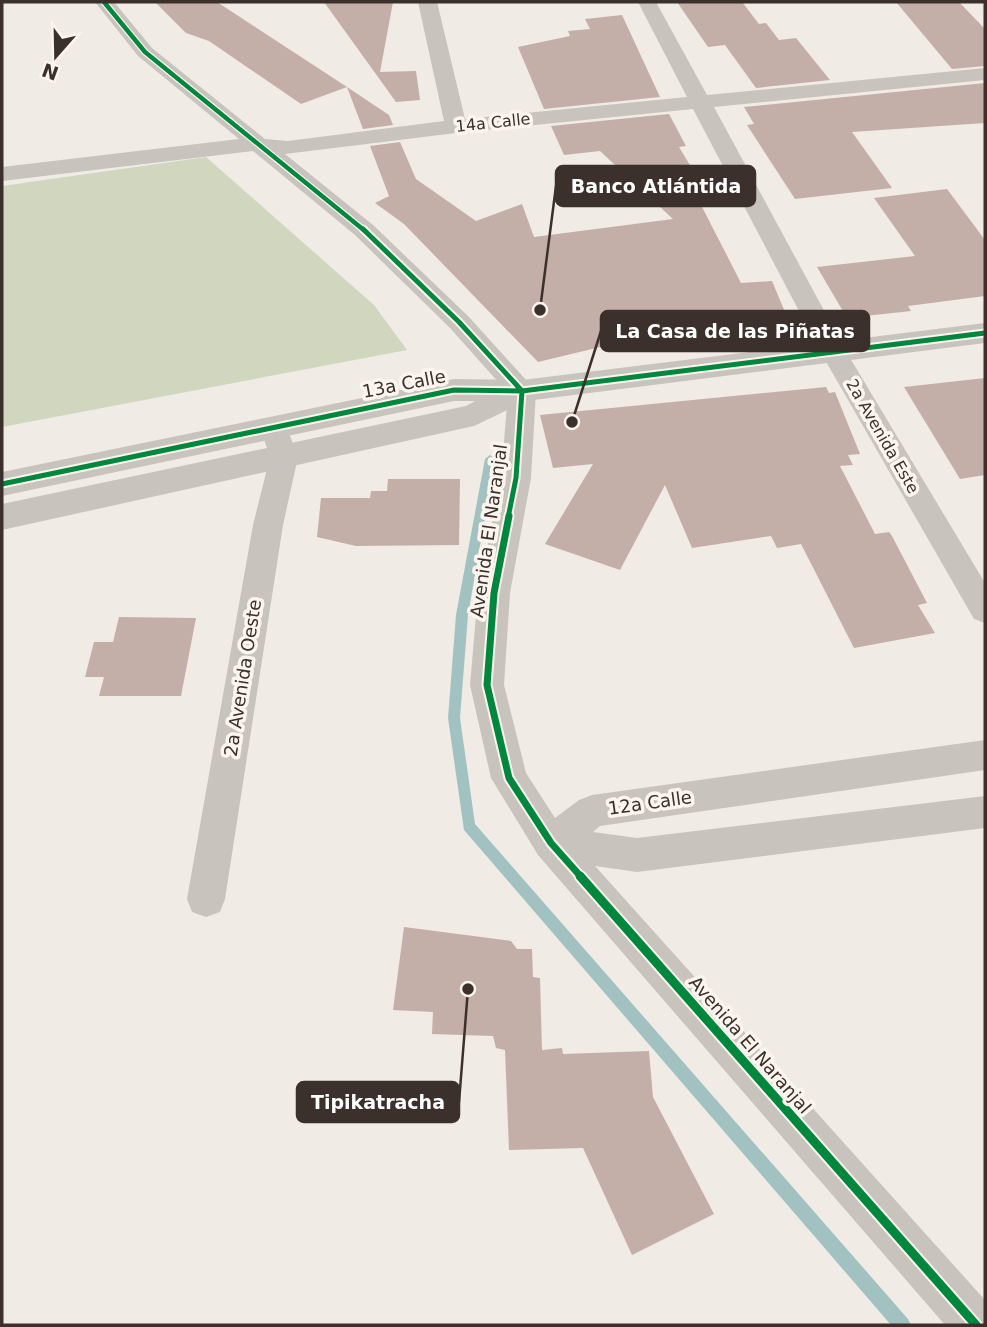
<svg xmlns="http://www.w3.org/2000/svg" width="987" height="1327" font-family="'DejaVu Sans',sans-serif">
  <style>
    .green { fill: #d1d6bf }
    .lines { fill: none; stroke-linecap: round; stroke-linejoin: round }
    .stream { fill: #a1c2c1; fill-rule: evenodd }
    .building { fill: #c3afa7 }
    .minor { fill: #c9c3be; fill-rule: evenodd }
    .tertiary { fill: #c9c3be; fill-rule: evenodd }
    .cycleway-far3-casing { stroke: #fbf5ee; stroke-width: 7 }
    .cycleway-far2-casing { stroke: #fbf5ee; stroke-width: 9 }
    .cycleway-far1-casing { stroke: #fbf5ee; stroke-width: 11 }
    .cycleway-casing { stroke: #fbf5ee; stroke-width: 13 }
    .cycleway-far3 { stroke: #00873e; stroke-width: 4.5 }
    .cycleway-far2 { stroke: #00873e; stroke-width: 5 }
    .cycleway-far1 { stroke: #00873e; stroke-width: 7 }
    .cycleway { stroke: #00873e; stroke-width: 9 }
    .labels { text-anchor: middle; stroke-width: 7; stroke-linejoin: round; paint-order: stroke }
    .far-street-label { font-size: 16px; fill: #3b302b; stroke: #fbf5ee }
    .street-label { font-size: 18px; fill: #3b302b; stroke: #fbf5ee }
    .leader { fill: none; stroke: #3b302b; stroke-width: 2.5 }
    .callout-dot { fill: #3b302b; stroke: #fbf5ee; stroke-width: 2.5 }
    .callout { fill: #3b302b; stroke: #3b302b; stroke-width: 2.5 }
    .callout-label { font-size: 19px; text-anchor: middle; font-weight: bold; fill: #fff }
  </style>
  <rect width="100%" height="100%" fill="#f0ebe5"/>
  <path class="green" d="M 206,157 L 374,305 L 407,350 L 2,427 L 2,186 Z"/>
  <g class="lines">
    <path class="stream" d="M 490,455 L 495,459 L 468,615 L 460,718 L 475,824 L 908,1319 L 911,1325 L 891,1325 L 464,830 L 448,718 L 456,615 L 485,459 Z"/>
  </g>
  <path class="building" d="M 155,2 L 217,2 L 347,87 L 301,104 L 209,41 L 186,33 Z
    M 324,2 L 393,2 L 380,72 L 416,71 L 420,100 L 396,102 Z
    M 677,2 L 742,2 L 759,24 L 766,23 L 779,40 L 796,38 L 830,80 L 756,88 L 725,45 L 708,47 Z
    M 896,2 L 959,2 L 985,29 L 985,66 L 952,69 Z
    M 622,15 L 660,97 L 544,109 L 518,47 L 570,36 L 568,31 L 590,29 L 585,19 Z
    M 985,83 L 985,123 L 852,132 L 892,188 L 795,199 L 747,125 L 754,124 L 744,107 Z
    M 347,87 L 389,115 L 393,125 L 363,129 Z
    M 669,114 L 686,146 L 679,147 L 711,200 L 699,201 L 741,283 L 772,281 L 790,324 L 703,331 L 707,339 L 615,350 L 613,344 L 538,362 L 404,224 L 375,203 L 389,196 L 370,146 L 400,142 L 416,179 L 476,221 L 522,204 L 534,237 L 673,219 L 600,151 L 564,155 L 551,126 Z
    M 947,189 L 985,240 L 985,296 L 908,306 L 911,311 L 847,318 L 817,267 L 915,256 L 874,198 Z
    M 985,378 L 985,475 L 960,479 L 904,387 Z
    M 826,387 L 829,393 L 835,392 L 860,454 L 848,455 L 853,465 L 840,466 L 875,534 L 889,532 L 892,536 L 927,603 L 918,605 L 935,633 L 854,648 L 801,544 L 777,548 L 771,536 L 692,548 L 665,485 L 620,570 L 545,544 L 593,464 L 553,468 L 540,415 Z
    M 388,479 L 460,479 L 459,545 L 356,546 L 317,537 L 321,498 L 370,498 L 371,491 L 387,491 Z
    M 119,617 L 196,618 L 181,696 L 99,696 L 104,677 L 85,677 L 94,642 L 113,642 Z
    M 404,927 L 511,941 L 517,949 L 532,949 L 533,977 L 540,978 L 542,1050 L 562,1048 L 563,1054 L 649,1051 L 653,1097 L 714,1214 L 632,1255 L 583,1148 L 509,1150 L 505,1050 L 496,1048 L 493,1036 L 432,1034 L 433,1012 L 393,1010 Z"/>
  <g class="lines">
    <path class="minor" d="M 95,2 L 114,2 L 152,48 L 265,139 L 288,141 L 444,121 L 418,2 L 437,2 L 465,119 L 687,97 L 638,2 L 656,2 L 707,95 L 985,68 L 985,80 L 714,107 L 847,353 L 985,583 L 985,623 L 974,619 L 821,353 L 693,109 L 456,133 L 285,154 L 373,225 L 468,316 L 536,391 L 531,478 L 510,593 L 504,685 L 526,773 L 555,818 L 579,800 L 592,795 L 985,740 L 985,770 L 600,826 L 593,832 L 637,838 L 985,796 L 985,828 L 637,872 L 595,866 L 985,1300 L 985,1325 L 945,1325 L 538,855 L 491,778 L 470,685 L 478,593 L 501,478 L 508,393 L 450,328 L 355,235 L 253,151 L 2,181 L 2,167 L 239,139 L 138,56 Z
      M 274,417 L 284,420 L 298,457 L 283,525 L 225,899 L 220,912 L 206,917 L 192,912 L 187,899 L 253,525 L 270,457 L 260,427 L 264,420 Z"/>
    <path class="tertiary" d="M 985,323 L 985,343 L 526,401 L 474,426 L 2,530 L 2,504 L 466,406 L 475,401 L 454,401 L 2,496 L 2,472 L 454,379 L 522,380 Z"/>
    <g class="cycleway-far3-casing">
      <path id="cycleway-far3" d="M 104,2 L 145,52 L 365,231"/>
    </g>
    <g class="cycleway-far2-casing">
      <path id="cycleway-far2" d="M 363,229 L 459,322 L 522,391 L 516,478 L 508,518
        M 2,484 L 454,390 L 522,391 L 985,333"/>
    </g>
    <g class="cycleway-far1-casing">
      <path id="cycleway-far1" d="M 509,516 L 494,593 L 487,685 L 509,778 L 551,843 L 582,878"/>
    </g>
    <g class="cycleway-casing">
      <path id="cycleway" d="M 580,876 L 976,1325"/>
    </g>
    <use href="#cycleway-far3" class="cycleway-far3"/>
    <use href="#cycleway-far2" class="cycleway-far2"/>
    <use href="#cycleway-far1" class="cycleway-far1"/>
    <use href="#cycleway" class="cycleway"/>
  </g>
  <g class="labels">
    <g class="far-street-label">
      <text transform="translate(493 122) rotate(-6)" y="6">14a Calle</text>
      <text transform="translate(883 436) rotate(60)" y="6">2a Avenida Este</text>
    </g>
    <g class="street-label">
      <text transform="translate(404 384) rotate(-11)" y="6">13a Calle</text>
      <text transform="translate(489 531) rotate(-82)" y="6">Avenida El Naranjal</text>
      <text transform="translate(243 678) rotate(-81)" y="6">2a Avenida Oeste</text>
      <text transform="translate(650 803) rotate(-8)" y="6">12a Calle</text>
      <text transform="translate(750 1045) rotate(49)" y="6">Avenida El Naranjal</text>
    </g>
  </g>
  <path class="leader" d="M540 310L556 186M572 422L601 331M468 989L459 1102"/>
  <g class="callout-dot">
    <circle cx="540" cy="310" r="7"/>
    <circle cx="572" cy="422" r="7"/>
    <circle cx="468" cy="989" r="7"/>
  </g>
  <g class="callout">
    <rect x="556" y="166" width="199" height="40" rx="7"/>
    <rect x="601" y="311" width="268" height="40" rx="7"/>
    <rect x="297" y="1082" width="162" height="40" rx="7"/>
  </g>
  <g class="callout-label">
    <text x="656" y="193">Banco Atlántida</text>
    <text x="735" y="338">La Casa de las Piñatas</text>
    <text x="378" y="1109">Tipikatracha</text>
  </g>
  <rect width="987" height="1327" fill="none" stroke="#3b302b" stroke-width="7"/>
  <g transform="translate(56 56) rotate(200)" stroke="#fbf5ee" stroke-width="5" paint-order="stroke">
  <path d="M0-5L12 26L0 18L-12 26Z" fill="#3b302b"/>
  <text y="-10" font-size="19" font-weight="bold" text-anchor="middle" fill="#3b302b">N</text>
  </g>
</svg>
